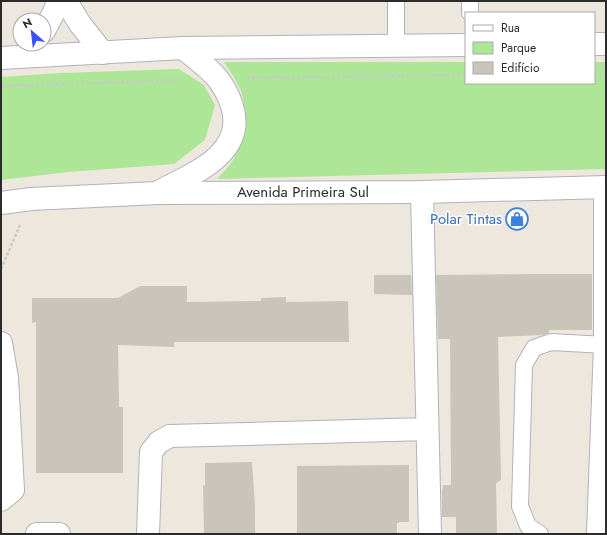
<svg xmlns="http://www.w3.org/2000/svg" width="607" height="535" font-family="Jost,sans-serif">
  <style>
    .green { fill: #ade697 }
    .building { fill: #c9c5bb }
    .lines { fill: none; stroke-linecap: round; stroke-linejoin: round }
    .lane-casing { stroke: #b1b2bf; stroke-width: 18 }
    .street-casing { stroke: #b1b2bf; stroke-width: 24 }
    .secondary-casing { stroke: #b1b2bf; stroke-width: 24 }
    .path { stroke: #c8c8c8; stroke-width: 2.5; stroke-dasharray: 3 2; stroke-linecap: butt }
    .lane { stroke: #fff; stroke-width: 16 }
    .street { stroke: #fff; stroke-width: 22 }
    .secondary { stroke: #fff; stroke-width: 22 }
    .labels { text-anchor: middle; stroke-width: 3; stroke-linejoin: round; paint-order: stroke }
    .street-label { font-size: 15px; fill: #2b2b2b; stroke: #fff }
    .shop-label { font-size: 15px; fill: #366cbe; stroke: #fff; text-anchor: end }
  </style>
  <rect width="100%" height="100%" fill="#ede7dd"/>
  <path class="green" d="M 224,62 L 466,62 L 466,83 L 594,83 L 594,62 L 606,62 L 606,169 L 217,179 C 222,173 229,167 233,160 C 243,142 247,119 243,98 C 240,85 231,73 224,62 Z
    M 179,69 L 204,85 L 215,105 L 205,140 L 174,164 L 68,172 L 1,180 L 1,77 L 61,73 Z"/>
  <path class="building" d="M 534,274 L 592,274 L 592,330 L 549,330 L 549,333 L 543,335 L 498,337 L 501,480 L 496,483 L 497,534 L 456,534 L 456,517 L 442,517 L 442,492 L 443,485 L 451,485 L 450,339 L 438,339 L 436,275 Z
    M 374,275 L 411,275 L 412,295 L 374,294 Z
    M 140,286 L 187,286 L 187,302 L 261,301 L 261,298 L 286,297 L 286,302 L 348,301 L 349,342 L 174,342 L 174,347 L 118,345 L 119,407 L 123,407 L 123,473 L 36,473 L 36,322 L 32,323 L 32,298 L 118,298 Z
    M 252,462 L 255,506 L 255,534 L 204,534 L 203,485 L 205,486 L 205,463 Z
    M 409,465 L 409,522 L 399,522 L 399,523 L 397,523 L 397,534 L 297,534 L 297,466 Z"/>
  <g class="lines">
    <g class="lane-casing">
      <path id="lane" d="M 396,1 L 396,46
        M 470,13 L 470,1
        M 540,534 L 528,526 L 520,506 L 524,365 L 534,348 L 551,342 L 605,345"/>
    </g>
    <g class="street-casing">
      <path id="street" d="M 66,1 L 80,24 L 103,53
        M 44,31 L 54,12 L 58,1
        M 422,192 L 430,534
        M 1,343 L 7,378
        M 1,379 L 7,378 L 13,490 L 1,500
        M 37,534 L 59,534
        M 148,534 L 151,452 L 159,442 L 170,436 L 427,429
        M 598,534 L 605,345 L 605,187"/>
    </g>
    <g class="secondary-casing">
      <path id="secondary" d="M 594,44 L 606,44
        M 1,58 L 183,48 L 466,45
        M 160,191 C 193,174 247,153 232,106 C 229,96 224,87 218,79 C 208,67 195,58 183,48
        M 1,203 L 31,199 L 158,193 L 422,192 L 606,187"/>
    </g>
    <path class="path" d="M 594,75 L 606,75
      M 247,78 L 466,75
      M 1,86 L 182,80
      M 1,269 L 20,225"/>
    <use href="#lane" class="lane"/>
    <use href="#street" class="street"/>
    <use href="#secondary" class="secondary"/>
  </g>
  <defs>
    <g id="shop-ring" transform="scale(1.15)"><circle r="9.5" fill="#fff" stroke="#3f7fe0" stroke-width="1.5"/><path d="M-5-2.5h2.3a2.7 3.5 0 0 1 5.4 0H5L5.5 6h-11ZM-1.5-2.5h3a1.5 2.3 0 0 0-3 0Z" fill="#3f7fe0"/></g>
  </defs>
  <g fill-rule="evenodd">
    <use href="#shop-ring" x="517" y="219"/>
  </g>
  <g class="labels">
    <g class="street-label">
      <text x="303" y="197">Avenida Primeira Sul</text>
    </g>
    <g class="shop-label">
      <text x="502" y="224">Polar Tintas</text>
    </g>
  </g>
  <rect width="607" height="535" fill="none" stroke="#2b2b2b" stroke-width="4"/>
  <rect x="465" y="12" width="130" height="72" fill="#ffffff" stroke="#aaaaaa"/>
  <rect x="473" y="25" width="20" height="6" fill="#ffffff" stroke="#aaaaaa"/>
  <text x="501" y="32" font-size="12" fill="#2b2b2b">Rua</text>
  <rect x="473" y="42" width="20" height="12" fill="#ade697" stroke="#aaaaaa"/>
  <text x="501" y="52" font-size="12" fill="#2b2b2b">Parque</text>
  <rect x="473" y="62" width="20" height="12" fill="#c9c5bb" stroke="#aaaaaa"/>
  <text x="501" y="72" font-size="12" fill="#2b2b2b">Edifício</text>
  <g transform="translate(32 32) rotate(332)"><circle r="19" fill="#ffffff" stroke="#aaaaaa"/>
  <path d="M0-3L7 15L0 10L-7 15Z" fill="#3850ff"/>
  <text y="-6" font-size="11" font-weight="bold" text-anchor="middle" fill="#2b2b2b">N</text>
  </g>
</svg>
